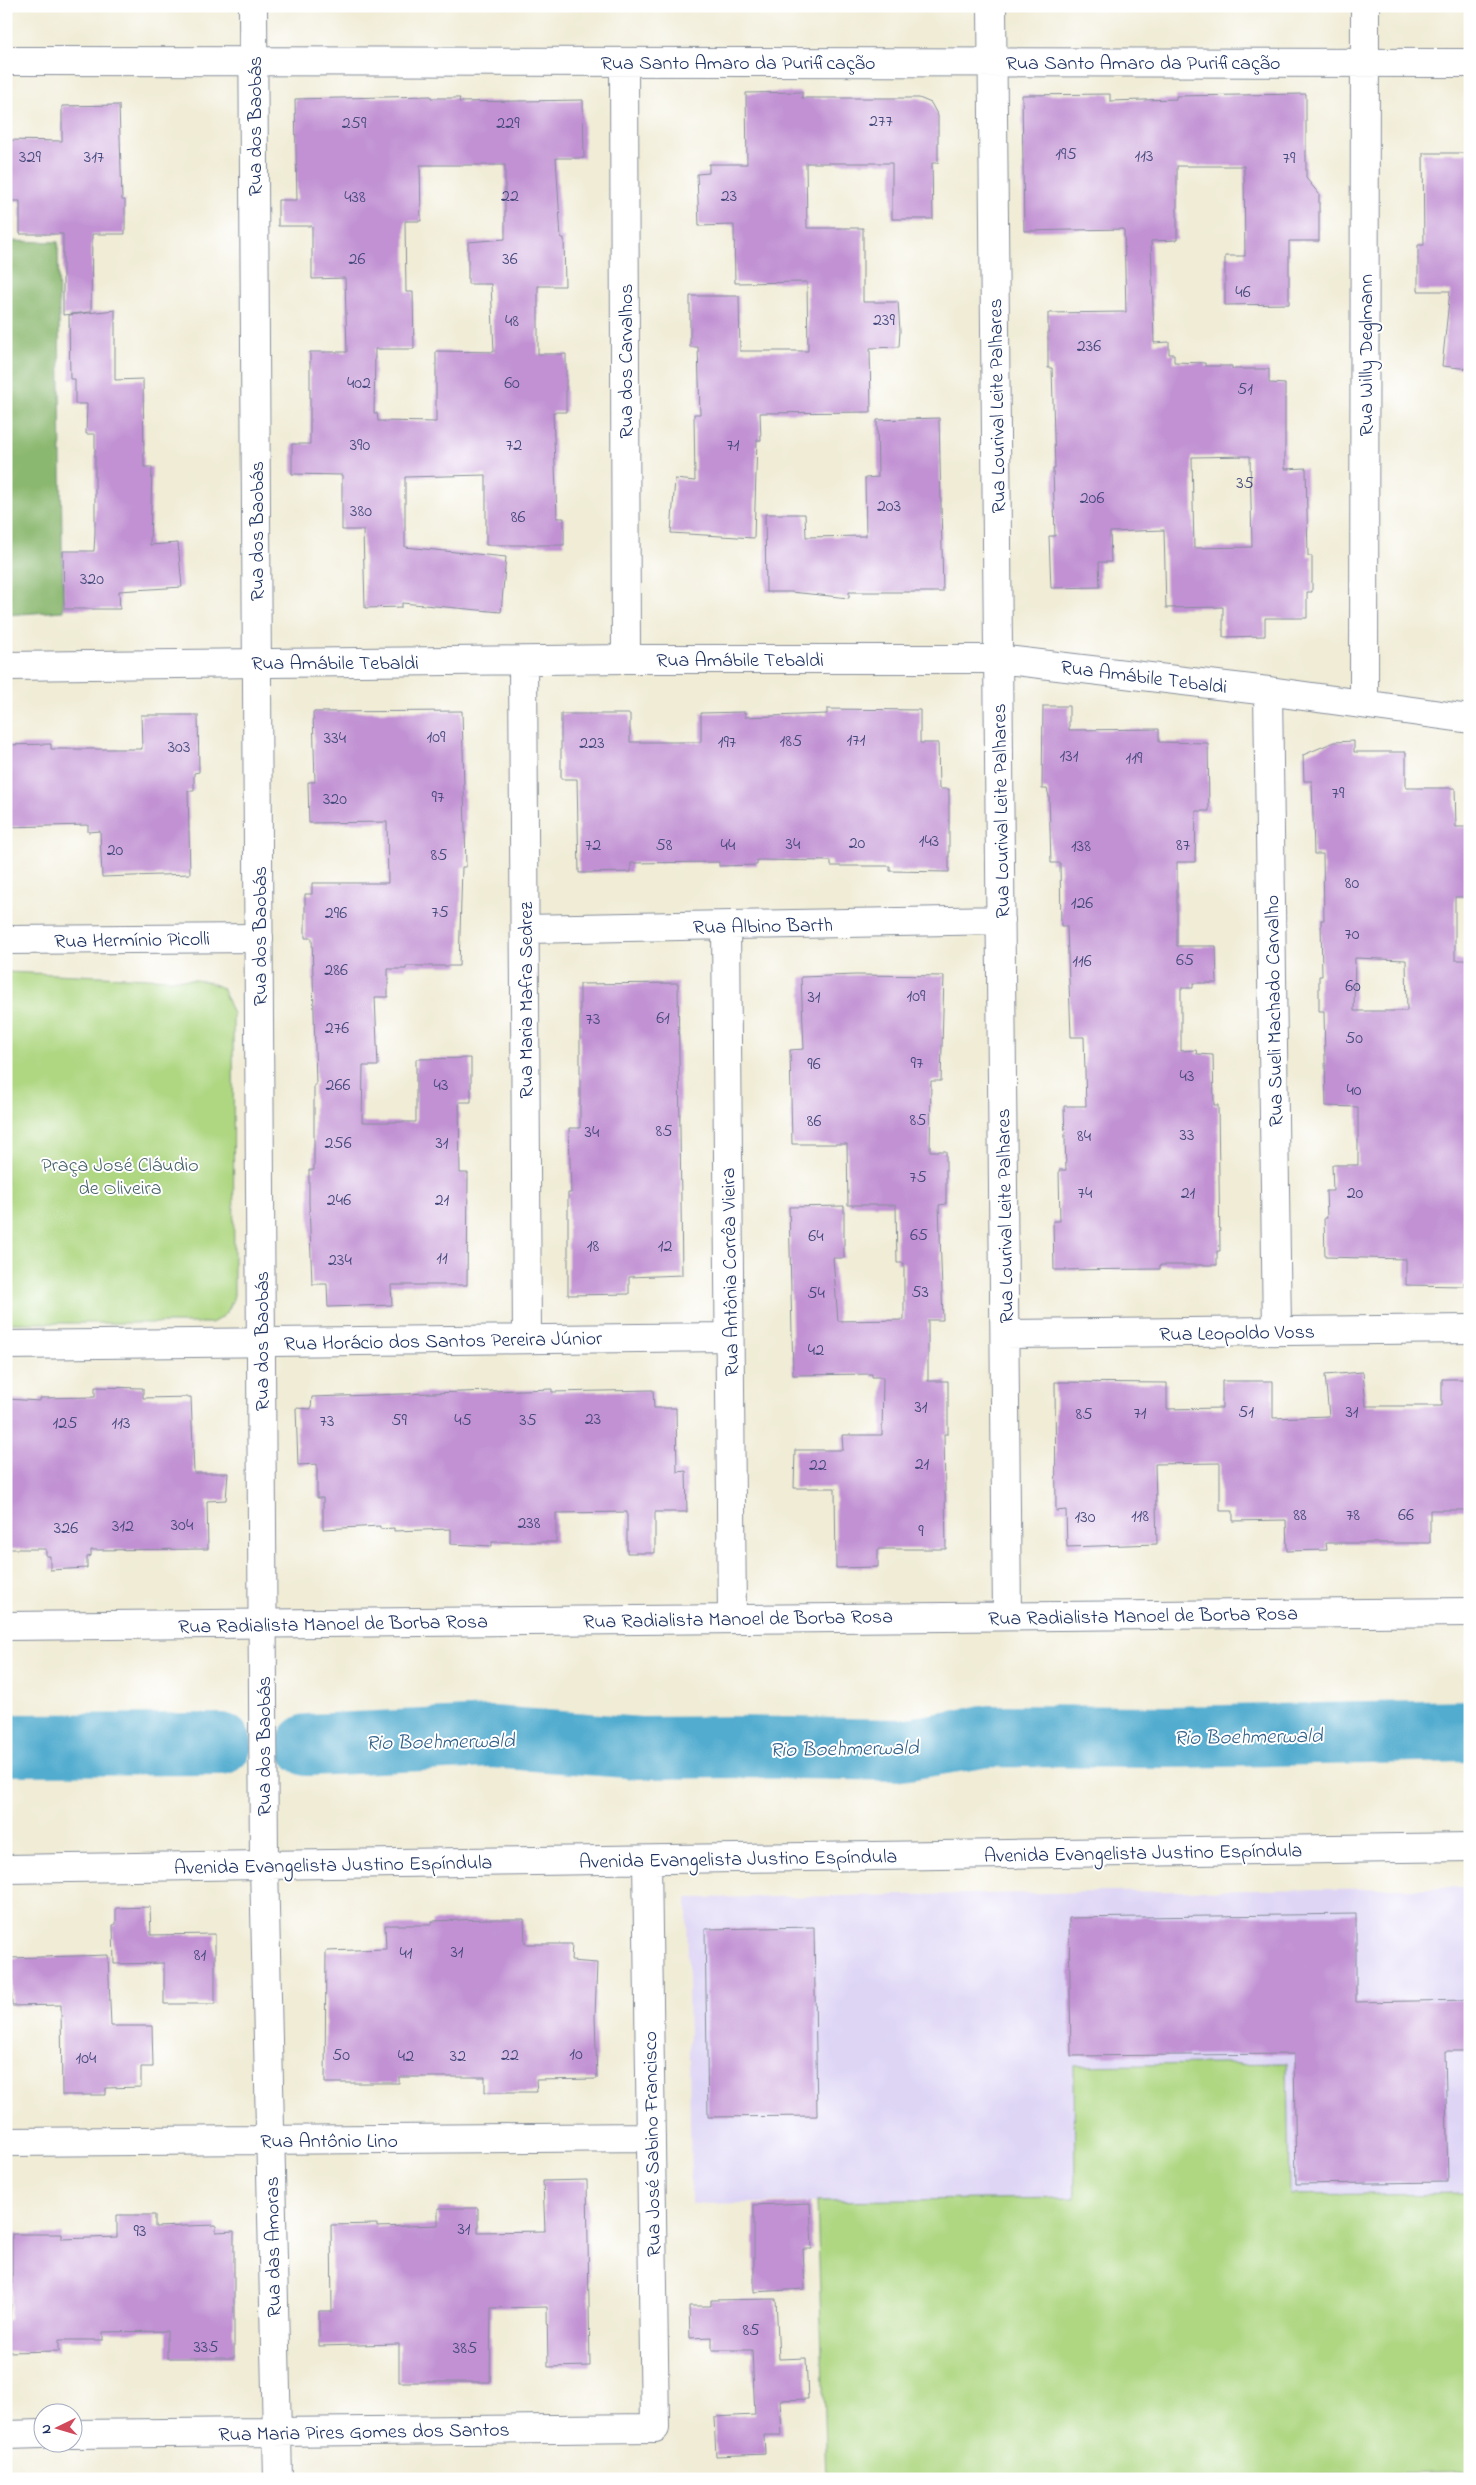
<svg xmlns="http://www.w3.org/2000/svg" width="1476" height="2485" font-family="'Indie Flower',sans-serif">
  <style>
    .built { fill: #ded5f5 }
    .green { fill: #afd782; stroke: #658370 }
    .forest { fill: #8bb870; stroke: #537467 }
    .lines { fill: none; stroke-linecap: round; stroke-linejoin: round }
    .river { stroke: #51accf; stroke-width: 62 }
    .building { fill: #c191d3; fill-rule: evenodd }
    .street-casing { stroke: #868e9a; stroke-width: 30 }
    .secondary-casing { stroke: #868e9a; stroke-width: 30 }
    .street { stroke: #fff; stroke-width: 28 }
    .secondary { stroke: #fff; stroke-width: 28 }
    .labels { text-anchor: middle; stroke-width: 4; stroke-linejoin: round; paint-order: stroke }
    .number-label { font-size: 18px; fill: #44487b }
    .street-label { font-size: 20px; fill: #1b2f5e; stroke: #fff }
    .park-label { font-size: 20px; fill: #476169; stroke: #fff }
    .water-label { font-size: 21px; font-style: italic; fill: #31618b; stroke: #fff }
  </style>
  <rect width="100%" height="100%" fill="#fff"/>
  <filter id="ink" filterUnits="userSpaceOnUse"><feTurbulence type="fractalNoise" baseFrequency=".02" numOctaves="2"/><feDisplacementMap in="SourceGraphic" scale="10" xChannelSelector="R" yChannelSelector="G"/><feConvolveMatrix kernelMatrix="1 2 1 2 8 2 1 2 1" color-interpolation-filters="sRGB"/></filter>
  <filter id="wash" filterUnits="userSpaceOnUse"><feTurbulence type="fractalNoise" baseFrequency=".0096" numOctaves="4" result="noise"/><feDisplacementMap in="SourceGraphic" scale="20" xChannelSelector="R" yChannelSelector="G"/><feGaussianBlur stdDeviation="1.12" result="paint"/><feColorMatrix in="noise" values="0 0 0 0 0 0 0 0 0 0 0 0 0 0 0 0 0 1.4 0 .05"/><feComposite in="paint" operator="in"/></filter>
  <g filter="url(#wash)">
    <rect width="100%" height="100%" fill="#f0ecd6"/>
    <path class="built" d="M 1470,1887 L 1470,2193 L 691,2204 L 687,1898 Z"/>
    <path class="green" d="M 6,972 L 195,980 L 209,982 L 222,988 L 233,1014 L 234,1295 C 230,1310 225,1317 211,1323 L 6,1323 Z
      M 1287,2063 L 1289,2195 L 1470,2193 L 1470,2471 L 1190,2479 L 826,2479 L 817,2201 L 1075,2198 L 1074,2066 Z"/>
    <path class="forest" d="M 6,241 L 58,242 L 63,611 L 6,615 Z"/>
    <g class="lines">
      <path class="river" d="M 6,1745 L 221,1744
        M 308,1745 L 492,1737 L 640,1748 L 739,1747 L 902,1750 L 989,1736 L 1168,1737 L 1470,1731"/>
    </g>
    <g id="blocks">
      <path class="building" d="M 802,92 L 802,98 L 919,98 L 931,103 L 938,116 L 938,163 L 932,163 L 933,219 L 892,219 L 892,163 L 806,163 L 807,228 L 863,228 L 863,302 L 898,302 L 900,331 L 899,347 L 870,348 L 871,412 L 760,413 L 761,440 L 757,440 L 754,538 L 671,533 L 675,479 L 695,481 L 694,414 L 700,414 L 698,347 L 690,347 L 690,296 L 739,296 L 740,351 L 808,351 L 807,282 L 735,283 L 734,225 L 699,226 L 697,174 L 709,173 L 709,164 L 747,164 L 746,93 Z
        M 1110,94 L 1110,101 L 1176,99 L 1176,96 L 1306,94 L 1306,178 L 1319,194 L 1319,241 L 1289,241 L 1289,304 L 1225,305 L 1225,256 L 1245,256 L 1244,166 L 1177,166 L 1177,240 L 1151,241 L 1154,343 L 1169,342 L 1169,354 L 1174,354 L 1174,362 L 1205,363 L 1205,366 L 1232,366 L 1232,369 L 1269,369 L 1269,383 L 1285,384 L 1285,469 L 1306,468 L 1308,556 L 1312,556 L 1312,592 L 1307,592 L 1307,618 L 1265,618 L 1265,636 L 1223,637 L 1223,607 L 1166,608 L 1164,530 L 1110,532 L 1111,562 L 1099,562 L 1100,587 L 1051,588 L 1049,536 L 1055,536 L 1053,469 L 1055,469 L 1052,368 L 1048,368 L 1048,313 L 1126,312 L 1124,229 L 1024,231 L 1022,95 ZM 1250,456 L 1252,547 L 1194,548 L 1192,457 Z
        M 431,96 L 431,98 L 460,98 L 459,102 L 583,100 L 584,158 L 556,158 L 561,238 L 564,238 L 565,286 L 538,286 L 538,354 L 566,354 L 566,412 L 553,412 L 557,518 L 564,518 L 564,545 L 486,545 L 486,475 L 405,477 L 405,547 L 506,557 L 501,612 L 402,603 L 402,607 L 365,608 L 363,530 L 342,530 L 342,475 L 292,474 L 292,444 L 310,444 L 310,352 L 347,352 L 345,278 L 312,279 L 312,226 L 278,226 L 278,200 L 297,200 L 295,99 ZM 420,165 L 505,165 L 505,239 L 468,242 L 468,284 L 491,284 L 494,352 L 436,351 L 436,422 L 378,421 L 377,413 L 374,413 L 375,349 L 414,349 L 413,292 L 406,292 L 405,221 L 421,221 Z
        M 119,105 L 122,200 L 125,200 L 125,234 L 92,234 L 91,312 L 63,315 L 63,234 L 20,234 L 20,201 L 6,201 L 6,140 L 62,141 L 62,106 Z
        M 1423,153 L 1470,153 L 1470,369 L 1442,366 L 1450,291 L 1418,291 L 1418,245 L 1424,245 Z
        M 115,310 L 115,380 L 143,379 L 144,467 L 152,467 L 150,545 L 178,543 L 182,587 L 119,591 L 120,609 L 64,609 L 63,551 L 94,551 L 95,533 L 95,434 L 86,434 L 87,404 L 75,404 L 75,379 L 70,379 L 69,315 Z
        M 939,418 L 943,592 L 849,592 L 849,598 L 791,592 L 766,592 L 765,514 L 805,514 L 806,537 L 866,536 L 865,478 L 878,477 L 877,420 Z
        M 1043,706 L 1069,706 L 1069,730 L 1159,729 L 1159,742 L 1208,743 L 1209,811 L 1196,811 L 1195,862 L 1177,862 L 1177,946 L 1216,946 L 1217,983 L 1193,983 L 1193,988 L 1181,988 L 1181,1051 L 1196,1050 L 1197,1054 L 1213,1055 L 1214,1105 L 1218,1105 L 1220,1251 L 1217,1251 L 1217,1265 L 1160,1265 L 1160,1269 L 1054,1270 L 1053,1221 L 1060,1221 L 1059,1170 L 1066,1170 L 1064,1106 L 1086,1106 L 1084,1037 L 1071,1037 L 1067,926 L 1061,926 L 1060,863 L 1051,863 L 1049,796 L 1047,789 L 1042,789 Z
        M 827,709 L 920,710 L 920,743 L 938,743 L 939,789 L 949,789 L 949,872 L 890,871 L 890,866 L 831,866 L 831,861 L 757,860 L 757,865 L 719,866 L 719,862 L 631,863 L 631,872 L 579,873 L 577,779 L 561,779 L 561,714 L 630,714 L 630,742 L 701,742 L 701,713 L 745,712 L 745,717 L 827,714 Z
        M 462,711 L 466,867 L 462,867 L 459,966 L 406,966 L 406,969 L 388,969 L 388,997 L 375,997 L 378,1066 L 363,1066 L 362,1122 L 416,1122 L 416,1059 L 471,1058 L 471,1102 L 459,1102 L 460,1173 L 468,1173 L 467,1285 L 391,1285 L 392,1305 L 328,1307 L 327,1284 L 312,1284 L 309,1203 L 309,1170 L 314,1170 L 314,1085 L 316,1085 L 312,938 L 305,938 L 305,894 L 312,894 L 312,883 L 388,883 L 387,822 L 309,823 L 308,782 L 315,782 L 313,712 Z
        M 141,715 L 198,715 L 199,772 L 194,773 L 194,791 L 188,791 L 190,874 L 102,877 L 100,831 L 88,832 L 88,825 L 6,827 L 6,745 L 51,744 L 51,749 L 142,749 Z
        M 1354,741 L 1354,752 L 1406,752 L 1406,788 L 1455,788 L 1456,827 L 1470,827 L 1470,897 L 1455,897 L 1455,960 L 1470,960 L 1470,1282 L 1464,1282 L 1464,1286 L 1406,1285 L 1406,1259 L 1325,1257 L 1324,1218 L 1327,1218 L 1326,1191 L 1333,1191 L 1332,1165 L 1358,1165 L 1358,1107 L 1326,1106 L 1324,1011 L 1319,1011 L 1319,976 L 1322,976 L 1321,920 L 1324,920 L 1323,854 L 1314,854 L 1312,781 L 1304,781 L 1303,755 L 1334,742 ZM 1355,958 L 1406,960 L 1407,1011 L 1354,1011 Z
        M 856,975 L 944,976 L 941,1081 L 931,1081 L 930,1151 L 946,1151 L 946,1204 L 939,1205 L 943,1320 L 928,1320 L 928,1381 L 948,1381 L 948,1434 L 944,1434 L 946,1549 L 878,1549 L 878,1567 L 836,1568 L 835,1488 L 794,1488 L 795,1450 L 843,1450 L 842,1435 L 882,1435 L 883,1377 L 872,1377 L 872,1374 L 793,1375 L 789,1207 L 844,1206 L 844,1258 L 833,1258 L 838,1321 L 904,1320 L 904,1263 L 897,1263 L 896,1205 L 848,1205 L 847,1144 L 792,1144 L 790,1050 L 804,1049 L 801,977 Z
        M 678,983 L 682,1275 L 629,1277 L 629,1294 L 568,1295 L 568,1193 L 571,1193 L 569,1128 L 580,1128 L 580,984 Z
        M 1363,1372 L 1366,1406 L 1442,1406 L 1442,1379 L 1470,1379 L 1470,1510 L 1430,1510 L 1430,1543 L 1326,1543 L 1327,1550 L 1287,1551 L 1286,1520 L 1233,1521 L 1233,1511 L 1220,1511 L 1220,1463 L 1155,1464 L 1157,1544 L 1067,1547 L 1066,1510 L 1056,1511 L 1055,1382 L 1167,1383 L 1167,1409 L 1222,1408 L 1222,1381 L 1273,1381 L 1273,1418 L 1329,1416 L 1325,1375 Z
        M 95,1387 L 143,1388 L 143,1398 L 191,1397 L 194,1473 L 228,1473 L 226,1500 L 207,1501 L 208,1549 L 91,1550 L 91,1556 L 87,1557 L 87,1568 L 50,1570 L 50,1556 L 46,1556 L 46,1549 L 6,1549 L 6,1399 L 40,1401 L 40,1398 L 95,1397 Z
        M 552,1389 L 552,1392 L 653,1390 L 654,1408 L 676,1408 L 677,1472 L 686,1471 L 687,1512 L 655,1512 L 655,1553 L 627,1553 L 627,1512 L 556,1513 L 556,1542 L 492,1542 L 492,1546 L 451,1544 L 451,1529 L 394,1531 L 394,1528 L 380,1529 L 380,1526 L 323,1529 L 323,1498 L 317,1498 L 317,1464 L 298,1465 L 296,1408 L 311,1409 L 312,1397 Z
        M 150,1907 L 151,1935 L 215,1934 L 215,2004 L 164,2004 L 164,1963 L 114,1964 L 113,1925 L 116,1924 L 116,1908 Z
        M 1356,1914 L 1356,2002 L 1470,2000 L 1470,2051 L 1445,2051 L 1448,2182 L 1296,2184 L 1294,2054 L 1071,2056 L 1069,1918 Z
        M 484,1919 L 524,1919 L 525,1944 L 572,1944 L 571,1961 L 597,1963 L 595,2016 L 597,2079 L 536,2080 L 537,2092 L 485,2092 L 485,2077 L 399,2077 L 399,2083 L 325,2083 L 326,1951 L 386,1949 L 385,1925 L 432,1925 L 432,1921 Z
        M 814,1927 L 817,2116 L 708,2117 L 705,1929 Z
        M 108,1955 L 111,2026 L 152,2026 L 153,2067 L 141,2067 L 141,2087 L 106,2088 L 106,2095 L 62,2095 L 61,2005 L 12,2006 L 11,1958 Z
        M 587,2180 L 590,2366 L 548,2367 L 547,2307 L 491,2308 L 490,2382 L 399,2382 L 399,2344 L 319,2346 L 319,2311 L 332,2311 L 331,2225 L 377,2224 L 377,2227 L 438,2225 L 438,2208 L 478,2208 L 478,2232 L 545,2231 L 543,2181 Z
        M 810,2203 L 812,2249 L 803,2249 L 805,2289 L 754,2292 L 754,2205 Z
        M 117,2215 L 155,2215 L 155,2227 L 216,2225 L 216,2232 L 234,2231 L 234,2358 L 167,2358 L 167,2331 L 103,2332 L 103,2340 L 59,2340 L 59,2351 L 6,2352 L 6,2320 L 10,2320 L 12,2290 L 12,2234 L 62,2234 L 62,2239 L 117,2237 Z
        M 776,2299 L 779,2359 L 806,2358 L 808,2399 L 780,2400 L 782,2435 L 764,2435 L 765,2454 L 716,2456 L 714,2417 L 755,2415 L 752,2350 L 712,2350 L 712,2337 L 690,2338 L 689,2306 L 711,2306 L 711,2300 Z"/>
    </g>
  </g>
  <g filter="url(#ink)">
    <use href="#blocks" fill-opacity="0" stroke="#868e9a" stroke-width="1"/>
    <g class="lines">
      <g class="street-casing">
        <path id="street" d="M 992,6 L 1007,1616
          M 6,61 L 1470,63
          M 624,62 L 626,659
          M 523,661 L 527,1339
          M 6,666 L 626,659 L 998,659 L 1268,691 L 1470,719
          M 1268,691 L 1277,1331
          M 1364,703 L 1365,6
          M 726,926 L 732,1619
          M 525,929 L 1001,920
          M 6,940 L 259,938
          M 1005,1334 L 1470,1329
          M 6,1345 L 729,1337
          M 6,1626 L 1470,1612
          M 6,2142 L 651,2137
          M 72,2434 L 655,2428 L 647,1860
          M 6,2435 L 42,2434
          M 278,2479 L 264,1865 L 1470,1847"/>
      </g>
      <g class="secondary-casing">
        <path id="secondary" d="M 6,1869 L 264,1865 L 253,6"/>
      </g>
      <use href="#street" class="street"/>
      <use href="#secondary" class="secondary"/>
    </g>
  </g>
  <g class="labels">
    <g class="number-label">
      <text x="881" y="126">277</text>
      <text x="354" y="128">259</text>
      <text x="508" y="128">229</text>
      <text x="1066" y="159">195</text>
      <text x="1144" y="161">113</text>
      <text x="30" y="162">329</text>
      <text x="94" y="162">317</text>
      <text x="1289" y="163">79</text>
      <text x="510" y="201">22</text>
      <text x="729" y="201">23</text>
      <text x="355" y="202">438</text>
      <text x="357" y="264">26</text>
      <text x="510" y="264">36</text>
      <text x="1243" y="297">46</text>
      <text x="884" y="325">239</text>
      <text x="512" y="326">48</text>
      <text x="1089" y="351">236</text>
      <text x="359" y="388">402</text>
      <text x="512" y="388">60</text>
      <text x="1245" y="394">51</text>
      <text x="360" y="450">390</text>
      <text x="514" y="450">72</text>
      <text x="733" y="450">71</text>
      <text x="1245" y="488">35</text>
      <text x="1092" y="503">206</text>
      <text x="889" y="511">203</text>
      <text x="361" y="516">380</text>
      <text x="518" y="522">86</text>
      <text x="92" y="584">320</text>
      <text x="436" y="742">109</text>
      <text x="335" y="743">334</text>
      <text x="856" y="745">171</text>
      <text x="791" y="746">185</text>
      <text x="727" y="747">197</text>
      <text x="592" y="748">223</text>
      <text x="179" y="752">303</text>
      <text x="1069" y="761">131</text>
      <text x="1134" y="763">119</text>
      <text x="1338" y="798">79</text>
      <text x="438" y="802">97</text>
      <text x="335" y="804">320</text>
      <text x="929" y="846">143</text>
      <text x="857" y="848">20</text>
      <text x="793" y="849">34</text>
      <text x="593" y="850">72</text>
      <text x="664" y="850">58</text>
      <text x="728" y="850">44</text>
      <text x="1183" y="850">87</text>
      <text x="1081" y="851">138</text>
      <text x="115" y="855">20</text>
      <text x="439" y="860">85</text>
      <text x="1352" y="888">80</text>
      <text x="1082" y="908">126</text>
      <text x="440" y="917">75</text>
      <text x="336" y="918">296</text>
      <text x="1352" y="939">70</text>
      <text x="1185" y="965">65</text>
      <text x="1082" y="966">116</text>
      <text x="336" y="975">286</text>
      <text x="1353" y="991">60</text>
      <text x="916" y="1001">109</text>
      <text x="814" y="1002">31</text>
      <text x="663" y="1023">61</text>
      <text x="593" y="1024">73</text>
      <text x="337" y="1033">276</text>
      <text x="1354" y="1043">50</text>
      <text x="917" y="1068">97</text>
      <text x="814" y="1069">96</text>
      <text x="1187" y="1081">43</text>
      <text x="338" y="1090">266</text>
      <text x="441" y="1090">43</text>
      <text x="1354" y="1095">40</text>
      <text x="918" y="1125">85</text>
      <text x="814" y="1126">86</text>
      <text x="664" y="1136">85</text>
      <text x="592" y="1137">34</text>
      <text x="1187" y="1140">33</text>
      <text x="1084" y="1141">84</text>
      <text x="338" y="1148">256</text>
      <text x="442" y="1148">31</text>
      <text x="918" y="1182">75</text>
      <text x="1085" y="1198">74</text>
      <text x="1188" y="1198">21</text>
      <text x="1355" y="1198">20</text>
      <text x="339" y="1205">246</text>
      <text x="442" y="1205">21</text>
      <text x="919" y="1240">65</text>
      <text x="816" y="1241">64</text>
      <text x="593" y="1251">18</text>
      <text x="665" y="1251">12</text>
      <text x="442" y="1263">11</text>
      <text x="340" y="1265">234</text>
      <text x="920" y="1297">53</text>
      <text x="816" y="1298">54</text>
      <text x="816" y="1355">42</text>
      <text x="921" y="1412">31</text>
      <text x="1246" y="1417">51</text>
      <text x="1352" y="1417">31</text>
      <text x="1140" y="1418">71</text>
      <text x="1084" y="1419">85</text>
      <text x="593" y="1424">23</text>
      <text x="399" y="1425">59</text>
      <text x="463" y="1425">45</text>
      <text x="528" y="1425">35</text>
      <text x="327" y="1426">73</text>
      <text x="65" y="1428">125</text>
      <text x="121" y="1428">113</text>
      <text x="922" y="1469">21</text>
      <text x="818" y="1470">22</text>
      <text x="1300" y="1520">88</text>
      <text x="1353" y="1520">78</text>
      <text x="1406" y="1520">66</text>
      <text x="1140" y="1521">118</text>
      <text x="1085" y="1522">130</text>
      <text x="529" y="1528">238</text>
      <text x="182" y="1530">304</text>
      <text x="123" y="1531">312</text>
      <text x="66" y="1533">326</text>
      <text x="921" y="1536">9</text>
      <text x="457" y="1957">31</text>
      <text x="406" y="1958">41</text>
      <text x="200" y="1960">81</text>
      <text x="576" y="2059">10</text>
      <text x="341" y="2060">50</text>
      <text x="510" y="2060">22</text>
      <text x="406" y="2061">42</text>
      <text x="458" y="2061">32</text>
      <text x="86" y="2063">104</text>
      <text x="464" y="2234">31</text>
      <text x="140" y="2236">93</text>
      <text x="751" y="2335">85</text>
      <text x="206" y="2352">335</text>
      <text x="465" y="2353">385</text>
    </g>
    <g class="street-label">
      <text x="738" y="69">Rua Santo Amaro da Purificação</text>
      <text x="1143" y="69">Rua Santo Amaro da Purificação</text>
      <text transform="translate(254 126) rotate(-90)" y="7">Rua dos Baobás</text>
      <text transform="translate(1365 355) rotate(-90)" y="7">Rua Willy Deglmann</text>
      <text transform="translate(625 361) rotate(-90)" y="7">Rua dos Carvalhos</text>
      <text transform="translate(996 406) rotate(-91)" y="7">Rua Lourival Leite Palhares</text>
      <text transform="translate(256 531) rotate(-90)" y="7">Rua dos Baobás</text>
      <text x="740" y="666">Rua Amábile Tebaldi</text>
      <text x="335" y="669">Rua Amábile Tebaldi</text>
      <text transform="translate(1144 676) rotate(7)" y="7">Rua Amábile Tebaldi</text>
      <text transform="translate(1000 811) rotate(-91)" y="7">Rua Lourival Leite Palhares</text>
      <text transform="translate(763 925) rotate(-1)" y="7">Rua Albino Barth</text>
      <text transform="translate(259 936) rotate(-90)" y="7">Rua dos Baobás</text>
      <text transform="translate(132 939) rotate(-1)" y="7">Rua Hermínio Picolli</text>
      <text transform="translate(525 1000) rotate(-90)" y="7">Rua Maria Mafra Sedrez</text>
      <text transform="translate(1273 1011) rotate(-91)" y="7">Rua Sueli Machado Carvalho</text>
      <text transform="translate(1004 1216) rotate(-91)" y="7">Rua Lourival Leite Palhares</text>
      <text transform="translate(729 1272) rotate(-91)" y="7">Rua Antônia Corrêa Vieira</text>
      <text transform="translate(1237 1332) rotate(-1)" y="7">Rua Leopoldo Voss</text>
      <text transform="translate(443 1340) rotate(-1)" y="7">Rua Horácio dos Santos Pereira Júnior</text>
      <text transform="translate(261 1341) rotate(-90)" y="7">Rua dos Baobás</text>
      <text transform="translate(1143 1615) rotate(-1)" y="7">Rua Radialista Manoel de Borba Rosa</text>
      <text transform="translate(738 1618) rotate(-1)" y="7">Rua Radialista Manoel de Borba Rosa</text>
      <text transform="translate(333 1623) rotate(-1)" y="7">Rua Radialista Manoel de Borba Rosa</text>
      <text transform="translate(263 1746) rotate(-90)" y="7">Rua dos Baobás</text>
      <text transform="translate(1143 1852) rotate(-1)" y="7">Avenida Evangelista Justino Espíndula</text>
      <text transform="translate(738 1858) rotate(-1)" y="7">Avenida Evangelista Justino Espíndula</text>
      <text transform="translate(333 1864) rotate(-1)" y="7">Avenida Evangelista Justino Espíndula</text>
      <text x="329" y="2147">Rua Antônio Lino</text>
      <text transform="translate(651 2144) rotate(-91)" y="7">Rua José Sabino Francisco</text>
      <text transform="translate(272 2247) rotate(-91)" y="7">Rua das Amoras</text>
      <text transform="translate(364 2431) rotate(-1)" y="7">Rua Maria Pires Gomes dos Santos</text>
    </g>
    <g class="park-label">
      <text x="120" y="1171">Praça José Cláudio<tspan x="120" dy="23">de Oliveira</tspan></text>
    </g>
    <g class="water-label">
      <text transform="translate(1248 1736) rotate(-1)" y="7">Rio Boehmerwald</text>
      <text transform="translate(440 1741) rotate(-1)" y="7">Rio Boehmerwald</text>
      <text transform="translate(844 1748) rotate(-1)" y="7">Rio Boehmerwald</text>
    </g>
  </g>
  <rect width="1476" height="2485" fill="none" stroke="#fff" stroke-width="25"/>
  <g transform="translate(58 2428) rotate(265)"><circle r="24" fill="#ffffff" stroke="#a4acbf"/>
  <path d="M0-4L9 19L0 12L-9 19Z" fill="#d1495b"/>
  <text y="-8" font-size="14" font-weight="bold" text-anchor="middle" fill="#1b2f5e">N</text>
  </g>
</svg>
